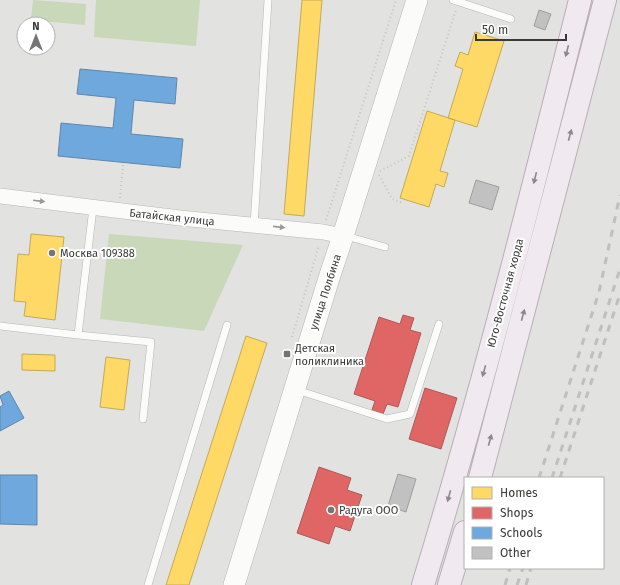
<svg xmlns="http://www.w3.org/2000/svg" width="620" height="585" font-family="'Fira Sans',sans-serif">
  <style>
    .green { fill: #c8d8b9 }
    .homes { fill: #ffd966; stroke: #c4a958 }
    .shops { fill: #e06666; stroke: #ae5958 }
    .schools { fill: #6fa8dc; stroke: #5f87ab }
    .building { fill: #c0c1c0; stroke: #9d9e9d }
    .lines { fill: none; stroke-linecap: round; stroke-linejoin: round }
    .lane-casing { stroke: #b5b6b5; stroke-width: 8 }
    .street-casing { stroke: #b5b6b5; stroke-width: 16 }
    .secondary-casing { stroke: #b5b6b5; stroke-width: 22 }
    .primary-casing { stroke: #baadb7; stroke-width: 24 }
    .path { stroke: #c3c3c3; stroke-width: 2; stroke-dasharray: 1 3; stroke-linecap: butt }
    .lane { stroke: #fbfbfa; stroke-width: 7 }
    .street { stroke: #fbfbfa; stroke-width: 15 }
    .secondary { stroke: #fbfbfa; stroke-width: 21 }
    .primary { stroke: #f0e9ef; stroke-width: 22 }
    .rail { stroke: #bfbfbf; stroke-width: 3; stroke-dasharray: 7 7; stroke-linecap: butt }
    .oneway { fill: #8c898b }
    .oneway2 { fill: #9a9a9a }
    .poi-dot { fill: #757574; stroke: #fff; stroke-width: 1.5 }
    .labels { text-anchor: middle; stroke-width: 4; stroke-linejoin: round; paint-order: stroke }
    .street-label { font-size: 11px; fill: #3a3a39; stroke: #fff }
    .poi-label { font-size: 11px; fill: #3a3a39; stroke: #fff; text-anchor: start }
  </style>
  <rect width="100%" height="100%" fill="#e2e2e1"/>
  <path class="green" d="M 33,0 L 86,4 L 85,25 L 31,20 Z
    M 96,0 L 200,0 L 196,46 L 94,37 Z
    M 109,234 L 243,245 L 204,331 L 100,319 Z"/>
  <path class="homes" d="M 302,0 L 322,0 L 304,216 L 284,214 Z
    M 475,32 L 504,41 L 477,127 L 448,118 L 463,69 L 455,66 L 460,52 L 468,55 Z
    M 427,111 L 455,120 L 440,171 L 448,173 L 444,187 L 436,184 L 429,207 L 400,198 Z
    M 31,234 L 64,237 L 55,320 L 24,316 L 26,302 L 14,301 L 18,254 L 29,255 Z
    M 246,336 L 267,343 L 189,585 L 166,585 Z
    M 22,354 L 55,355 L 55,371 L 22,370 Z
    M 106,357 L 130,360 L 124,410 L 100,407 Z"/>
  <path class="shops" d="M 403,315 L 414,318 L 410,330 L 421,333 L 398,407 L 387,404 L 383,414 L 372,410 L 375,401 L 354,394 L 379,317 L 400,324 Z
    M 425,388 L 457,398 L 441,449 L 409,439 Z
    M 319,467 L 351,478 L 347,490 L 362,495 L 350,531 L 335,526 L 329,544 L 297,533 Z"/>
  <path class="schools" d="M 80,69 L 177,78 L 175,104 L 134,100 L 131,134 L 183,139 L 180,168 L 58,156 L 61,123 L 113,128 L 116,98 L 77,94 Z
    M 9,391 L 24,418 L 0,431 L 0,407 L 3,405 L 0,396 Z
    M 0,475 L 37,475 L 37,525 L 0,524 Z"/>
  <path class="building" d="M 539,10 L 551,14 L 545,30 L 534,26 Z
    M 476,180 L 499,187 L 492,210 L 469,203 Z
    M 398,474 L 416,479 L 406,512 L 388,506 Z"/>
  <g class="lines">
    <g class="lane-casing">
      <path id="lane" d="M 453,0 L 511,19
        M 254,225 L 268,0
        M 346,236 L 385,247
        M 0,326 L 78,335 L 93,208
        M 78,335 L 151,342 L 143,419
        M 297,390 L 387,419 L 410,414 L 439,324
        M 148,585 L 227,325"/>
    </g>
    <g class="street-casing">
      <path id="street" d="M 0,196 L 180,218 L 323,232 L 343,236"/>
    </g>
    <g class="secondary-casing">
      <path id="secondary" d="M 234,585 L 330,275 L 343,236 L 417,0"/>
    </g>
    <g class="primary-casing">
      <path id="primary" d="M 480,478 L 605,0
        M 423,585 C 482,392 531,196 580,0
        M 449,585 L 465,532"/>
    </g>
    <path class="path" d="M 380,171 L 409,156 L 456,10
      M 379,175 L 392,199 L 403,203
      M 120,198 L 123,165
      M 326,220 L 396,0
      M 292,337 L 319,245"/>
    <use href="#lane" class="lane"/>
    <use href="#street" class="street"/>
    <use href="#secondary" class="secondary"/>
    <use href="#primary" class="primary"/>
    <path class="rail" d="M 539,478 L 599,292 L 620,195
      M 552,478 L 620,269
      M 560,478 L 620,294
      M 505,585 L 510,568
      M 517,585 L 523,568
      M 526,585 L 531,568"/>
  </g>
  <defs><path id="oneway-solid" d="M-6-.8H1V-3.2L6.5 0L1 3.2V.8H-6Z"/></defs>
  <g class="oneway">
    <use href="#oneway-solid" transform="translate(567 51) rotate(104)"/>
    <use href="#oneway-solid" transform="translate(570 135) rotate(-75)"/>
    <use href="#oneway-solid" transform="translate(535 178) rotate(104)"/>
    <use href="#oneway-solid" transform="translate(523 315) rotate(-75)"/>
    <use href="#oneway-solid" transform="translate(484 371) rotate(105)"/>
    <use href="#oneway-solid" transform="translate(490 440) rotate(-75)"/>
    <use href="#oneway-solid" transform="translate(449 496) rotate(105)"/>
  </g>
  <g class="oneway2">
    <use href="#oneway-solid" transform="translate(39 201) rotate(7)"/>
    <use href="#oneway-solid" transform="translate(279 227) rotate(6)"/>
  </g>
  <g class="poi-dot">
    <circle cx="52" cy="253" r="4"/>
    <rect x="283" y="350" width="8" height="8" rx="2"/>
    <circle cx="331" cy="510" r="4"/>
  </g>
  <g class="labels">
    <g class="street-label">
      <text transform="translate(172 217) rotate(6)" y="4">Батайская улица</text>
      <text transform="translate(325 292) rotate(-72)" y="4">улица Полбина</text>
      <text transform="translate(505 293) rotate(-75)" y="4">Юго-Восточная хорда</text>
    </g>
    <g class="poi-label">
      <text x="60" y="257">Москва 109388</text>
      <text x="295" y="352">Детская<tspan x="295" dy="13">поликлиника</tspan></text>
      <text x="339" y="514">Радуга ООО</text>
    </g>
  </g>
  <rect x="464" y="477" width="140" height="92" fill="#ffffff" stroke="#b0b0b0"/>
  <rect x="472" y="487" width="20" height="12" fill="#ffd966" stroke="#b0b0b0"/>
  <text x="500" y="497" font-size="12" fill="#3a3a39">Homes</text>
  <rect x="472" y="507" width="20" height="12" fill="#e06666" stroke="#b0b0b0"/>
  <text x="500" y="517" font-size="12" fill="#3a3a39">Shops</text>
  <rect x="472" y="527" width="20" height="12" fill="#6fa8dc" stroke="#b0b0b0"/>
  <text x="500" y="537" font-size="12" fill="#3a3a39">Schools</text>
  <rect x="472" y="547" width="20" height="12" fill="#c0c1c0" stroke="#b0b0b0"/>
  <text x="500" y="557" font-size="12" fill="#3a3a39">Other</text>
  <g transform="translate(36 36)"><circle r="19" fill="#ffffff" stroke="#b0b0b0"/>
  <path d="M0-3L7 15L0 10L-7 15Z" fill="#757574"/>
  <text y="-6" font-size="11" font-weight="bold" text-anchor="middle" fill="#3a3a39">N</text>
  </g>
  <path d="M476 34v6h90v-6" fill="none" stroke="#3a3a39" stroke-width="2"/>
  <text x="482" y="34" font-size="12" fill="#3a3a39" stroke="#ffffff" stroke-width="3" paint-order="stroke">50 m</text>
</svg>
